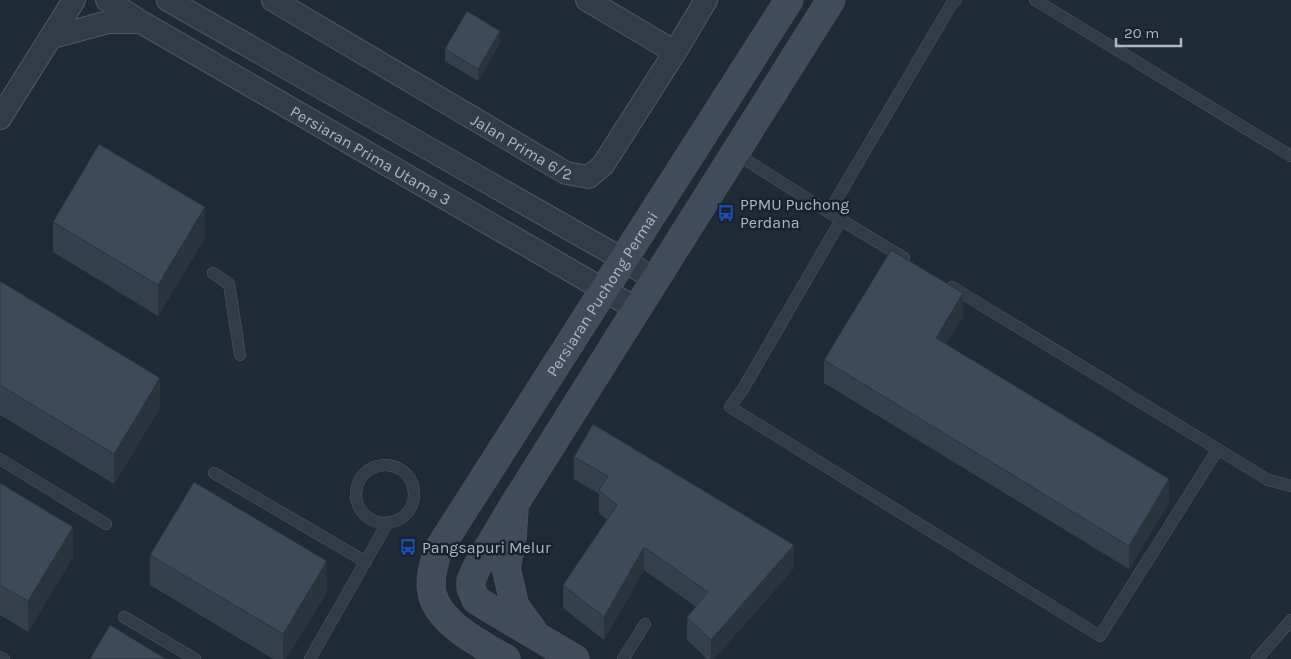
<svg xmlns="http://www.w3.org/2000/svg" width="1291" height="659" font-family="Karla,sans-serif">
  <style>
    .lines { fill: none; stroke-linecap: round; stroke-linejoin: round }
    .lane-casing { stroke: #505966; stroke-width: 12 }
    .street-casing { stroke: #505966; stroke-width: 24 }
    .secondary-casing { stroke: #505966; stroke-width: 29 }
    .lane { stroke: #323b47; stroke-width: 11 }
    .street { stroke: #323b47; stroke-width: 22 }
    .secondary { stroke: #404b5b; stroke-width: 28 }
    .wall { fill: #34404d }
    .shaded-wall { fill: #2a343f }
    .building { fill: #3c4a5a; stroke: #2a343f }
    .labels { text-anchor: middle; stroke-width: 5; stroke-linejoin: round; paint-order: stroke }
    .street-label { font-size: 16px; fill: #acb6c5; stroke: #18212c }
    .poi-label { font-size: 16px; fill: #acb6c5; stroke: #18212c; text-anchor: start }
  </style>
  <rect width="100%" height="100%" fill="#1f2a37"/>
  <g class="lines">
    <g class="lane-casing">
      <path id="lane" d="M 1035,0 L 1291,156
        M 735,153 L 841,220 L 743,389 L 730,407 L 1100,636 L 1218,449
        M 829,212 L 951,5 L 956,0
        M 841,220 L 904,258
        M 213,273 L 229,284 L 240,355
        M 952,287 L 1268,480 L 1291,486
        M 0,459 L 106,524
        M356 494a29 29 0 1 1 58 0a29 29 0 1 1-58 0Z
        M 214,473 L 366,562
        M 124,617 L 195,659
        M 0,657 L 4,659
        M 310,659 L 388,522
        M 623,659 L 645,624
        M 1257,659 L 1291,620"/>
    </g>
    <g class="street-casing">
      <g id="street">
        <path id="s1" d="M 107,0 L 141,22 L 637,309"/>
        <path d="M 168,0 L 624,260 L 655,280"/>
        <path id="s2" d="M 273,0 L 566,173 L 589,177 L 603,165 L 675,52 L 706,0"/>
        <path d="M 587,0 L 675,52"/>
        <path d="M 53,37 L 108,22 L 141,22"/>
        <path d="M 0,118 L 74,0"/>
      </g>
    </g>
    <g class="secondary-casing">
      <g id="secondary">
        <path d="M 514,511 L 512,539 L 506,568 L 515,606 L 533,631"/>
        <path id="s3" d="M 506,659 C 481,644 439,624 432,593 C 429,579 434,563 438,550 L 789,0"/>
        <path d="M 575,659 L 476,600 L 471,588 L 471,580 L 477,567 L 515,503 L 831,0"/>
      </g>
    </g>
    <use href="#lane" class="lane"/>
    <use href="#street" class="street"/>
    <use href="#secondary" class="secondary"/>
  </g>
  <path class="wall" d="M 500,43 L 478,81 L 445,61 L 445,49 Z
    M 53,222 L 205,238 L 158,316 L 53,252 Z
    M 0,281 L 160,408 L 114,484 L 0,415 Z
    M 963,316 L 946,344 L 1169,502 L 1129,569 L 824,383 L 824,360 Z
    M 574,457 L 794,568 L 714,659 L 707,659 L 687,640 L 687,617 L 696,607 L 644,570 L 604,640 L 563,608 L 563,585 L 607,520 L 599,513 L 599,494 L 574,479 Z
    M 0,483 L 73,557 L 28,632 L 0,615 Z
    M 150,555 L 327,592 L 286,659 L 273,659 L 150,585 Z"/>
  <path class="shaded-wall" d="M 500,31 L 500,43 L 478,81 L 478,69 Z
    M 205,207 L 205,238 L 158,316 L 158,285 Z
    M 963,293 L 963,316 L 936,361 L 936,338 Z
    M 160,378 L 160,408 L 114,484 L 114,454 Z
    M 1169,479 L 1169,502 L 1129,569 L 1129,546 Z
    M 73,527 L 73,557 L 28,632 L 28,601 Z
    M 794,545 L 794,568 L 714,659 L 711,659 L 711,640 Z
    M 644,547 L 644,570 L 604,640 L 604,617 Z
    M 327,561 L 327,592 L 286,659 L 283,659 L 283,634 Z"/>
  <path class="building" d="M 467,11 L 500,31 L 478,69 L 445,49 Z
    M 99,144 L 205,207 L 158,285 L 53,222 Z
    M 891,250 L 963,293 L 936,338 L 1169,479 L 1129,546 L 824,360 Z
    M 0,281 L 160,378 L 114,454 L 0,385 Z
    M 593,424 L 794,545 L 711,640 L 687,617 L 708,592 L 644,547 L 604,617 L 563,585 L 617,505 L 599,490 L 608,476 L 574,457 Z
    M 194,482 L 327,561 L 283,634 L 150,555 Z
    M 0,483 L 73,527 L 28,601 L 0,585 Z
    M 110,625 L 166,659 L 90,659 Z"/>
  <defs>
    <g id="bus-bare" transform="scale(1.35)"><path d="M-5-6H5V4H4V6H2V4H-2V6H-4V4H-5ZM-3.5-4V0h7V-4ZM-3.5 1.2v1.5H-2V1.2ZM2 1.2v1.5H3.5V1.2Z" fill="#1a4fb4" stroke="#18212c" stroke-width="2.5" paint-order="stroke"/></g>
  </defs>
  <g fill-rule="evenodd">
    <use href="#bus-bare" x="726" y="213"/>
    <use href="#bus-bare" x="408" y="547"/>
  </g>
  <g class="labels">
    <g class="street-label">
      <text dy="6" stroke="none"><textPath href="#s2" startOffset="289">Jalan Prima 6/2</textPath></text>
      <text dy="6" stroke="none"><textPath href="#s1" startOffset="306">Persiaran Prima Utama 3</textPath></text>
      <text dy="6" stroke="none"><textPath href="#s3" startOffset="450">Persiaran Puchong Permai</textPath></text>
    </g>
    <g class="poi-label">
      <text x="740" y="210">PPMU Puchong<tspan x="740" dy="18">Perdana</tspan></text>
      <text x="422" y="553">Pangsapuri Melur</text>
    </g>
  </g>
  <path d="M1116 38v8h65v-8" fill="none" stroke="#acb6c5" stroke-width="2.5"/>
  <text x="1124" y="38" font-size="15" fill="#acb6c5" stroke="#18212c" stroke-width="4" paint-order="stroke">20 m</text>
</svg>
